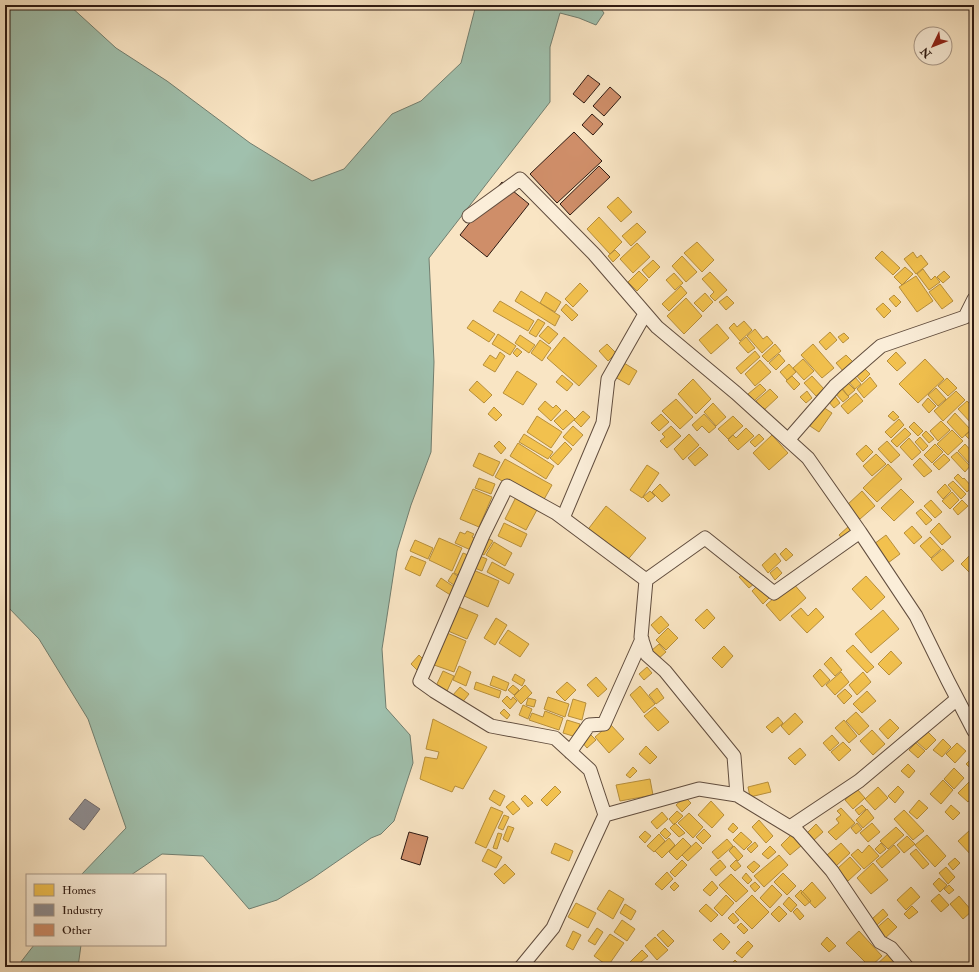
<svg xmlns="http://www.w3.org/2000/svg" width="979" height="972" font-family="'IM FELL Double Pica',serif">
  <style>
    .water { fill: #a0c0ad; stroke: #727e6f }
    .homes { fill: #f2c14e; stroke: #b78f3c }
    .industry { fill: #8d8d92; stroke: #706a6c }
    .building { fill: #cf8e69; stroke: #2e1a12 }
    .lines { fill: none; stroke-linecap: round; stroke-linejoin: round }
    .minor-casing { stroke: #614d3e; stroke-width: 15 }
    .minor { stroke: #fbeed9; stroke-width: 13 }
  </style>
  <rect width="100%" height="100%" fill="#f9e5c4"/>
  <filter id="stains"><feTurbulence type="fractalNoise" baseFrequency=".005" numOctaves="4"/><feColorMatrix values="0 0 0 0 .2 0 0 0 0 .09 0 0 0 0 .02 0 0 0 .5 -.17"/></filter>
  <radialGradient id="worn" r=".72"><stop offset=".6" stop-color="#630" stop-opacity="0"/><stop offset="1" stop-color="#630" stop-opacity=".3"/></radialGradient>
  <path class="water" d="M 5,5 L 69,5 L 116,48 L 167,81 L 250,143 L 312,181 L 344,169 L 392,114 L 421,101 L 461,63 L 476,5 L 598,5 L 604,13 L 596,25 L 579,18 L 560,13 L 550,47 L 550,102 L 429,258 L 434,362 L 431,452 L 411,505 L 397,551 L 382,649 L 386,708 L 410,735 L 413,763 L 394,821 L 381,834 L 371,838 L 313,878 L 277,900 L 249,909 L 203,856 L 162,854 L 131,875 L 81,875 L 126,828 L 88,719 L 39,639 L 5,604 Z
    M 34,945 L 81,945 L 78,967 L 17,967 Z"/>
  <path class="homes" d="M 618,197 L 632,212 L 621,222 L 607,207 Z
    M 599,217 L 622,242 L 610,254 L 587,229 Z
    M 637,223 L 646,232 L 631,246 L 622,236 Z
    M 697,242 L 714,260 L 702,272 L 684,253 Z
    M 637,243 L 650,257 L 633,273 L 620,259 Z
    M 615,250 L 620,255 L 613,262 L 608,256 Z
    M 882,251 L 900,268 L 893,275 L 875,258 Z
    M 913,252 L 917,258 L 921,255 L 928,264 L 916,274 L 904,259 Z
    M 682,256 L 697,272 L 686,282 L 672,266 Z
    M 653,260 L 660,267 L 649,278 L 642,270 Z
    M 905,267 L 913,274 L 902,285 L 894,277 Z
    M 923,269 L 931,280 L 935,276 L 940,282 L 929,290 L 917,274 Z
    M 639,271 L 648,280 L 637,291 L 628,282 Z
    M 944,271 L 950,277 L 943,283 L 937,277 Z
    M 710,272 L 727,290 L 715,301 L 710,296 L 714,292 L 702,279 Z
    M 674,273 L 683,283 L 675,290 L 666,280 Z
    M 916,276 L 933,301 L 917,312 L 899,287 Z
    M 580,283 L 588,291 L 573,307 L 565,299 Z
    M 940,284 L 953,301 L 942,309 L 929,292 Z
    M 681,286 L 687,293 L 669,311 L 662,304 Z
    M 521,291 L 560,316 L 555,326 L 515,301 Z
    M 546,292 L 561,302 L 555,312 L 540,303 Z
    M 705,293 L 713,302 L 703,312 L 694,303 Z
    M 894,295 L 901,302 L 896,307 L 889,299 Z
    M 727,296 L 734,303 L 726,310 L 719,302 Z
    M 686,298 L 702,316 L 684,334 L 667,316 Z
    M 500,301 L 534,321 L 528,331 L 493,311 Z
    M 883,303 L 891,311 L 884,318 L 876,309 Z
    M 566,304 L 578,315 L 572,321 L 561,310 Z
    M 538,319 L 545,323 L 536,337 L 529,333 Z
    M 473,320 L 495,334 L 489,342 L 467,328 Z
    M 744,321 L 752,330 L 740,341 L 729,328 L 734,323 L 737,327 Z
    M 717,324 L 729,338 L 711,354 L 699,340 Z
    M 548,326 L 558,334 L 549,344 L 539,336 Z
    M 755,329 L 763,339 L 767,336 L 773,343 L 762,353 L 747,336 Z
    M 830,332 L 837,340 L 826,350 L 819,342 Z
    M 844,333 L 849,338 L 843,343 L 838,337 Z
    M 498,334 L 516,346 L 510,355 L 492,344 Z
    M 520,335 L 535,345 L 529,353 L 515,343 Z
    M 564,337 L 597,366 L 579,386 L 547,358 Z
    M 746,337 L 755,348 L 748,353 L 739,343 Z
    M 540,340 L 551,348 L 542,361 L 531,353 Z
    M 607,344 L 616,353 L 608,361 L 599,351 Z
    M 775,344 L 781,351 L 768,362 L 762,356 Z
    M 813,344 L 834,368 L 822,378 L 801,355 Z
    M 517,348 L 522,352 L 517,357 L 513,353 Z
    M 755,351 L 760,357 L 741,374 L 736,368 Z
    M 500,352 L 505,356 L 495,372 L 483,365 L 490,355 L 496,359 Z
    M 896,352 L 906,363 L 897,371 L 887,361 Z
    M 779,354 L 785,361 L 776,370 L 769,363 Z
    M 846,355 L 854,363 L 844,372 L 836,363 Z
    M 803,359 L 814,371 L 804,380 L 793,368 Z
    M 925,359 L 944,379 L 918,403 L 899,384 Z
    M 760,360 L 771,372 L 755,386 L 745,374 Z
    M 624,363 L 637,371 L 629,385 L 615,377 Z
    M 789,364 L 796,372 L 787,380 L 780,372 Z
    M 863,367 L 870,374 L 862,382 L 855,374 Z
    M 517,371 L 537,384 L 523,405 L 503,393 Z
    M 562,375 L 573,384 L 567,391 L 556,382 Z
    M 792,376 L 800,384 L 794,390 L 786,381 Z
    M 812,376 L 824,389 L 816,396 L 804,383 Z
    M 854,376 L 861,384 L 855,389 L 848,381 Z
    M 870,377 L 877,386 L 864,398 L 857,389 Z
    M 947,378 L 957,388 L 948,396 L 938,386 Z
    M 693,379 L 711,399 L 696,414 L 678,394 Z
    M 477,381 L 492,395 L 484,403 L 469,390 Z
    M 848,383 L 855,390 L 848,396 L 842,388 Z
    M 760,384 L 766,390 L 754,401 L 748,394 Z
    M 840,387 L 849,397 L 843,402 L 834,392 Z
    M 936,388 L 946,399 L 938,406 L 928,395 Z
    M 770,389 L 778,397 L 764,410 L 756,401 Z
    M 807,391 L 812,398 L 806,403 L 800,397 Z
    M 956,391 L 965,400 L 943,421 L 934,411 Z
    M 856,393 L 863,401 L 848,414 L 841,406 Z
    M 834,395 L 840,403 L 834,408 L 828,401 Z
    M 928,398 L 936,406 L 929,413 L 922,405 Z
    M 676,399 L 693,417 L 680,429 L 662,411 Z
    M 545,401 L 553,408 L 556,405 L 561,410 L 551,421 L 538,409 Z
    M 967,401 L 974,408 L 974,424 L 973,425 L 958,409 Z
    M 713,403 L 726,417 L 716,426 L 704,412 Z
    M 494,407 L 502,415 L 496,421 L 488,414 Z
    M 823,407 L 832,413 L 819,432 L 810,426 Z
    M 566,410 L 575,419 L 563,430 L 554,421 Z
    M 583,411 L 590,417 L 581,427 L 574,420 Z
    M 893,411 L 899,417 L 894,421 L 888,416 Z
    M 955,413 L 971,430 L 962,438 L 947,422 Z
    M 661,414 L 669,422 L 659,431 L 651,423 Z
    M 704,414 L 716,427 L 709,433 L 702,426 L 697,431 L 692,425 Z
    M 537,416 L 562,432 L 551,448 L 527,432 Z
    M 733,416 L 743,426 L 728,439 L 718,429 Z
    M 899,419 L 904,425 L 891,438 L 885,432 Z
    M 941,421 L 950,430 L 938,441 L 930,431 Z
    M 914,422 L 923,431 L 918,436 L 909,427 Z
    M 573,426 L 583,435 L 573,446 L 563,437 Z
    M 671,426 L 681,436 L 667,448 L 660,441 L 665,437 L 662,434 Z
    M 746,428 L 754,436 L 738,450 L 728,440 L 733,435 L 736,438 Z
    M 905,428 L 911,434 L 897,447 L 891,441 Z
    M 952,430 L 963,441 L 948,455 L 937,444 Z
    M 926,431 L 934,439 L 929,443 L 922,435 Z
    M 970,431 L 974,436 L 974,441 L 972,442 L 965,435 Z
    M 524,434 L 553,452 L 548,459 L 519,442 Z
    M 689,434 L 699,445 L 683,460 L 674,449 Z
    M 759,434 L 764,439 L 755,447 L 750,442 Z
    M 772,435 L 788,453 L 769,470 L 753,453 Z
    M 920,437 L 928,446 L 923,451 L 915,442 Z
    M 909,438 L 921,452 L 912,460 L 900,447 Z
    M 499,441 L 506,448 L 501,454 L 494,446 Z
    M 887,441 L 900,455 L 891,463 L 878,449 Z
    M 565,442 L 572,449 L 558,465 L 550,458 Z
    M 518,443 L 554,466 L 546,479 L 510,456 Z
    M 935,444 L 943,452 L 932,463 L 924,455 Z
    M 965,444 L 974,454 L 974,461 L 970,464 L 958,451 Z
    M 866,445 L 873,452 L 863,462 L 856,454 Z
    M 700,447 L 708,455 L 695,466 L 688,458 Z
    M 957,452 L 970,466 L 965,472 L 951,457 Z
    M 479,453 L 500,462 L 493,476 L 473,466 Z
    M 876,454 L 886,464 L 872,476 L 863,466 Z
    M 944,454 L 950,460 L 939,470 L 933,464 Z
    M 920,458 L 932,471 L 924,477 L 913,465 Z
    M 505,459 L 552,485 L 542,503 L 495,477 Z
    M 888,464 L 902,479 L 877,502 L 863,488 Z
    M 647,465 L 659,473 L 642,498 L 630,490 Z
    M 958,474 L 963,479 L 964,478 L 972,487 L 967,492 L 954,478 Z
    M 479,478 L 495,484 L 491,494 L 475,488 Z
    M 953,481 L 966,494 L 961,499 L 948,485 Z
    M 660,484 L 670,495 L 662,502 L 652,492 Z
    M 945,484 L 951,491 L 943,499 L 937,492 Z
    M 473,489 L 492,497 L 479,527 L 460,519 Z
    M 901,489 L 914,502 L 894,521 L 881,508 Z
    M 650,491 L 655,496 L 648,502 L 643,497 Z
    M 862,491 L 875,506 L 860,519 L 847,505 Z
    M 952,492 L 959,500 L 950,509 L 942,501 Z
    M 516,497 L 538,508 L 526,530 L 505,519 Z
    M 931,500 L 942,512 L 935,518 L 924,506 Z
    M 962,500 L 968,506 L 958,515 L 953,509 Z
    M 606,506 L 646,538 L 625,563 L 586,532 Z
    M 921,509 L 932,520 L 926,525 L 916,513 Z
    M 504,523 L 527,534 L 521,547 L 498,536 Z
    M 939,523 L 951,537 L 942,545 L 930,532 Z
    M 849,526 L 854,531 L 844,541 L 839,535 Z
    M 912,526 L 922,537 L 914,544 L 904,533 Z
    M 467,531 L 474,534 L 472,537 L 478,540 L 473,551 L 455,543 L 460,532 L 465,534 Z
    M 886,535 L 900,554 L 888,563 L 874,544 Z
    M 485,537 L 493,541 L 484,555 L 477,551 Z
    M 930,537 L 941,549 L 931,558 L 920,546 Z
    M 439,538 L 462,548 L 452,571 L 429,560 Z
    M 415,540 L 433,548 L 428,559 L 410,551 Z
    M 494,542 L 512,553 L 505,566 L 486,555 Z
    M 786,548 L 793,555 L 786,561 L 780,554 Z
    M 943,549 L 954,561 L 942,571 L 931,559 Z
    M 463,553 L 473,557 L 463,577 L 454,573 Z
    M 775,553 L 781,561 L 768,573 L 762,565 Z
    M 477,555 L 487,559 L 482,571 L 472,567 Z
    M 970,555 L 974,560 L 974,577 L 961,564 Z
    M 411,556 L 426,562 L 420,576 L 405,569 Z
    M 492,562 L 514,574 L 509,584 L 487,572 Z
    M 777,567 L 782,573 L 775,580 L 770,573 Z
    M 471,569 L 499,581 L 488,607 L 460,594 Z
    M 746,572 L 755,583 L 749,588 L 739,577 Z
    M 453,573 L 462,579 L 457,587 L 448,581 Z
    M 866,576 L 885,597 L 871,610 L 852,589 Z
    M 441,578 L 457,589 L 452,596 L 436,586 Z
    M 792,582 L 806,598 L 780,621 L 766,605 Z
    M 759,584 L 770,597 L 763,604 L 752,591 Z
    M 459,607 L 478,615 L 467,639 L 448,631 Z
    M 801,608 L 808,616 L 816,608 L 824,617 L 807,633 L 791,616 Z
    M 707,609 L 715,618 L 704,629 L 695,620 Z
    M 883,610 L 899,629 L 871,653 L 855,634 Z
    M 661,616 L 669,625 L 659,634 L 651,625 Z
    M 496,618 L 507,625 L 495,645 L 484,638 Z
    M 668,628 L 678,638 L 666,650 L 656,640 Z
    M 508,630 L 529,644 L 520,657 L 499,643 Z
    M 447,633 L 466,641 L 454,672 L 434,665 Z
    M 659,644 L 666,652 L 658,659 L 651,651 Z
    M 853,645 L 874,667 L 867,673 L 846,651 Z
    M 724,646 L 733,656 L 722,668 L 712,658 Z
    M 891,651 L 902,663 L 889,675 L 878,664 Z
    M 419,655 L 427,663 L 418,671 L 411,664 Z
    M 831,657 L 842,670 L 835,676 L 824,664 Z
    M 459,666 L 471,672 L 466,686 L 453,680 Z
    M 647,667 L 652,673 L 644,680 L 639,674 Z
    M 820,669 L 830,680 L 822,687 L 813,676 Z
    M 443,671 L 454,676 L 447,691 L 436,686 Z
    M 841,672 L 849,682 L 835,695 L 826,685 Z
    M 863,672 L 871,682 L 857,695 L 849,685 Z
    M 515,674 L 525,680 L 522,686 L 512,680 Z
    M 493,676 L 509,683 L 506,691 L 490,685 Z
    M 596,677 L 607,689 L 598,697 L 587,685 Z
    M 476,682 L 501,691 L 499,698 L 474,689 Z
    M 567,682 L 576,690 L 565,701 L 556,692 Z
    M 513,685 L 519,690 L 514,695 L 508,690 Z
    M 525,685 L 532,693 L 521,704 L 514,696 Z
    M 640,686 L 655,704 L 644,713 L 630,695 Z
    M 460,687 L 469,694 L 461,704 L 452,696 Z
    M 657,688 L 664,698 L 656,704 L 649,695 Z
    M 845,689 L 852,696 L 844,704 L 837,696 Z
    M 867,691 L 876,701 L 862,713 L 853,704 Z
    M 507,696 L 511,700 L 513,697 L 517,701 L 510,709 L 502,701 Z
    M 548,697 L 569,704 L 565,717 L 544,709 Z
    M 528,698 L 536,700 L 534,707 L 526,705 Z
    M 573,699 L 586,703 L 582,720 L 568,716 Z
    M 523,705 L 532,709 L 528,719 L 519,715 Z
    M 655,707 L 669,722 L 658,731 L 644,716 Z
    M 504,709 L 510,715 L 507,719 L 500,713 Z
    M 545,711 L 563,718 L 559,730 L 529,720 L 532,713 L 543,717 Z
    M 856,712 L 869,726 L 859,735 L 846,721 Z
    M 795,713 L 803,722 L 789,735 L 781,726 Z
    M 778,717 L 783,723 L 772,733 L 766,727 Z
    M 433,719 L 487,747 L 463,789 L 455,786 L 452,792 L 420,779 L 425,757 L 437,759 L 439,752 L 426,749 Z
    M 890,719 L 899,728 L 888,739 L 879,729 Z
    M 567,720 L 580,724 L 576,737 L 563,733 Z
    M 844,720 L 857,736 L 849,743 L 835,728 Z
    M 610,724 L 624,739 L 609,753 L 595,737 Z
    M 872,730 L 885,744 L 873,755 L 860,741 Z
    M 926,730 L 936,740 L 926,750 L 916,741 Z
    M 589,733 L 596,740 L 587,748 L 581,741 Z
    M 832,735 L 839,743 L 830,751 L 823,743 Z
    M 943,739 L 951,747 L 942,757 L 933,750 Z
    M 843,742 L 851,750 L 839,761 L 831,752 Z
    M 916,743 L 925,751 L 918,758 L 909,750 Z
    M 957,743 L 966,751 L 955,763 L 946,754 Z
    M 646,746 L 657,757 L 650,764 L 639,754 Z
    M 800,748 L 806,755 L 795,765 L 788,758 Z
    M 974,756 L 974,772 L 966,764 Z
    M 908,764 L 915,771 L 909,778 L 901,771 Z
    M 633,767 L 637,771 L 630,778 L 626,775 Z
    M 954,768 L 964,778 L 954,789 L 944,779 Z
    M 974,777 L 974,795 L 968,802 L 958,793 Z
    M 650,779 L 653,795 L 620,801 L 616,785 Z
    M 943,780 L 953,790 L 941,804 L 930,794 Z
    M 768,782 L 771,792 L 750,797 L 748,787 Z
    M 555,786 L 561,792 L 547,806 L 541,800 Z
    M 898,786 L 904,792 L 895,803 L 888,796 Z
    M 878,787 L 888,798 L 875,810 L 865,799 Z
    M 857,789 L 865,798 L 853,809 L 845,800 Z
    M 494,790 L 505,796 L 500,806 L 489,799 Z
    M 525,795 L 533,803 L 528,807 L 521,799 Z
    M 685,797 L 691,803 L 682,812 L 676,805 Z
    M 919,800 L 928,808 L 917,819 L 909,812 Z
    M 513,801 L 520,809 L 513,815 L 506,807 Z
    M 711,801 L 724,815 L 712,828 L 698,815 Z
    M 862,805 L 866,809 L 859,815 L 855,810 Z
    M 951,805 L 960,813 L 953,820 L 945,812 Z
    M 491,807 L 503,812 L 486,848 L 475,843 Z
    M 841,808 L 855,823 L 836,840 L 828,832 L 839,823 L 836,819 L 841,815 L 837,811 Z
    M 867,809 L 874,818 L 863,828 L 856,820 Z
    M 904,810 L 924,831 L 913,840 L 894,819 Z
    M 677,811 L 683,816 L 674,825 L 669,819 Z
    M 662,812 L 668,819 L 657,829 L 651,822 Z
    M 689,813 L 703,827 L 693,838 L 678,823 Z
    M 504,815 L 509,817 L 503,830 L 498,828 Z
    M 759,820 L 773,836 L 766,843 L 752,827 Z
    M 675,823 L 685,833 L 679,837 L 670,828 Z
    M 733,823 L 738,828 L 733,833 L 728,829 Z
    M 857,823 L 862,829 L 856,834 L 851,828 Z
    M 872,823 L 880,832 L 868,842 L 860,833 Z
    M 816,824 L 823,832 L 814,840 L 807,833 Z
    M 508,826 L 514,828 L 508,842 L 503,839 Z
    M 896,827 L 904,835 L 888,849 L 880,841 Z
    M 665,828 L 671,834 L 666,839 L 660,833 Z
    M 704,829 L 711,836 L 703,844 L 696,837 Z
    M 970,830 L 974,834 L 974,856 L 973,857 L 958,841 Z
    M 645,831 L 651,836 L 645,843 L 639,837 Z
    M 741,832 L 752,842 L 744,850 L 733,840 Z
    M 498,833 L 502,834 L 497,849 L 493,848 Z
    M 659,834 L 665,841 L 654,852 L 647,846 Z
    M 792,834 L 802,845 L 790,855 L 781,845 Z
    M 927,835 L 946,856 L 935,867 L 915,845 Z
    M 907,836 L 915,844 L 904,853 L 897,845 Z
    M 669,838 L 675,845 L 662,858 L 655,851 Z
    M 683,838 L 691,846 L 677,860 L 669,852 Z
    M 727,839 L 733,846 L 718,859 L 712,852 Z
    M 696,842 L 702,848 L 688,861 L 682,855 Z
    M 755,842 L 758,846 L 751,853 L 747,849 Z
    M 555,843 L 573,851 L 569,861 L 551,853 Z
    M 841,843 L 850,853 L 836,866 L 827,855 Z
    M 881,843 L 886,849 L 880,854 L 875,849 Z
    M 869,845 L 879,856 L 864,869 L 851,855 L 858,849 L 862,853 Z
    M 894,845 L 900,852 L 882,868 L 876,861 Z
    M 734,846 L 743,856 L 738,861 L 729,851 Z
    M 770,846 L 776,852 L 768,859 L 762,854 Z
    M 488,849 L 502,857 L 496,868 L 482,861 Z
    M 916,849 L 929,864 L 923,869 L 910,854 Z
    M 779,855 L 788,865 L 764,887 L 754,876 Z
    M 850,857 L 861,869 L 848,881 L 837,869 Z
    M 955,858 L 960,863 L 953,870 L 948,864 Z
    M 682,860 L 687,865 L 675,877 L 670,872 Z
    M 720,860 L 726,867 L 716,876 L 710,869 Z
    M 736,860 L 741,866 L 735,871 L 730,866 Z
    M 754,861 L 760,866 L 753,873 L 747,867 Z
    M 873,863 L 888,880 L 871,894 L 857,878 Z
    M 505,864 L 515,874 L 504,884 L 494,874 Z
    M 946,867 L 955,877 L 948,884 L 939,873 Z
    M 667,872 L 673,879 L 662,890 L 655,884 Z
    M 746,873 L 752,880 L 748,884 L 742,878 Z
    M 783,873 L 796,886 L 787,895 L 774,882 Z
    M 731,874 L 748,891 L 736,902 L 719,885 Z
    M 939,878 L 947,885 L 940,892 L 933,884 Z
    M 712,881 L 718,888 L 710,896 L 703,890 Z
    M 675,882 L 679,886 L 674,891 L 670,887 Z
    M 755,882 L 760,887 L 755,892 L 750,886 Z
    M 812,882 L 826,898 L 815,908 L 801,893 Z
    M 772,885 L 782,895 L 770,908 L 760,898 Z
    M 949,885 L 954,890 L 949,894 L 944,889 Z
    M 911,887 L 920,897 L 906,910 L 897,900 Z
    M 609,890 L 624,899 L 613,919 L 597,909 Z
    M 801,890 L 811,901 L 805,906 L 795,896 Z
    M 939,894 L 949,905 L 941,912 L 931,901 Z
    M 726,895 L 734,903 L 722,916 L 714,908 Z
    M 752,895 L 769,912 L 752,929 L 735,912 Z
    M 959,896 L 972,911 L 963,919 L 950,904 Z
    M 789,897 L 797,905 L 791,912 L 783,904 Z
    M 576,903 L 596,913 L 588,928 L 568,917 Z
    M 625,904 L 636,911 L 631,920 L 620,913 Z
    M 706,904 L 718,915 L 711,922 L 699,911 Z
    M 779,906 L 787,914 L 779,922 L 771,914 Z
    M 912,906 L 918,912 L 909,919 L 904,914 Z
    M 797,908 L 804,916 L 800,920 L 793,912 Z
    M 883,909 L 888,915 L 877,925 L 872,919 Z
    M 733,913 L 739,920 L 734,924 L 728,918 Z
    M 888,918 L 897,927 L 882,941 L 873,931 Z
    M 622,920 L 635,929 L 627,941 L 614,932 Z
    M 741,923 L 748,930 L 744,934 L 737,927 Z
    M 597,928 L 603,932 L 595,945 L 588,941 Z
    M 663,930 L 674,941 L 668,947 L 657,935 Z
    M 573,931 L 581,935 L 573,950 L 566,946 Z
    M 859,931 L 882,956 L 870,967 L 846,943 Z
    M 721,933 L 730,942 L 723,950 L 713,940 Z
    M 610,934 L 624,943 L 608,966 L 594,956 Z
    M 655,937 L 668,950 L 657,960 L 645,946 Z
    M 827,937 L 836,946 L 829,952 L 821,944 Z
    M 748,941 L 753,946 L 742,958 L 736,953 Z
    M 642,950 L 648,956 L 635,967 L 630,962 Z
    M 889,953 L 900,965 L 898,967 L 874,967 Z
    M 735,960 L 740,965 L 737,967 L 728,967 Z"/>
  <path class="industry" d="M 85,799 L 100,809 L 84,830 L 69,819 Z"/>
  <path class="building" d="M 588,75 L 600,84 L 584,103 L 573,94 Z
    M 610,87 L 621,97 L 604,116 L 593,106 Z
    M 592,114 L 603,124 L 593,135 L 582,125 Z
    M 574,132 L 602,161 L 557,203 L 530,174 Z
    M 599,166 L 610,177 L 570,215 L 560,204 Z
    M 502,182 L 529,204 L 487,257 L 460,235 Z
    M 409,832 L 428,837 L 420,865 L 401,859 Z"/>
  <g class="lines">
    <g class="minor-casing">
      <path id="minor" d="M 469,216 L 520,179 L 594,254 L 657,327 L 736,393 L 808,458 L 860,532
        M 788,440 L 835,386 L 881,346 L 965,317 L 974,299
        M 563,518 L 603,423 L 608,379 L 645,314
        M 646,580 L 641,637 L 647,655 L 665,671 L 734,756 L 737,795
        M 570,752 L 589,725 L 604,724 L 642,639
        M 605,815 L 699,789 L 737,795 L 798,832 L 832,871 L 880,942 L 891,948 L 907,967
        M 790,827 L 859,781 L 957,699
        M 521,967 L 553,928 L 605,815 L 590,770 L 555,738 L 491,726 L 434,691 L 420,681 L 483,535 L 507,486 L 556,513 L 646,580 L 705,538 L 774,593 L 860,532 L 916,616 L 948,681 L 974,731"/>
    </g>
    <use href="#minor" class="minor"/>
  </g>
  <rect width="979" height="972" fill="none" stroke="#f9e5c4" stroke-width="20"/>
  <rect x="6" y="6" width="967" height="960" fill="none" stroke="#2e1a12" stroke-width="2"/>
  <rect x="10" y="10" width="959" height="952" fill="none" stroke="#2e1a12"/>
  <rect x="26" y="874" width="140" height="72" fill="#fbeed9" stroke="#a99989"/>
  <rect x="34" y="884" width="20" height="12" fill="#f2c14e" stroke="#a99989"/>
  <text x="62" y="894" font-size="12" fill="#2e1a12">Homes</text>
  <rect x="34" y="904" width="20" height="12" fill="#8d8d92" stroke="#a99989"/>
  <text x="62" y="914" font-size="12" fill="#2e1a12">Industry</text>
  <rect x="34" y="924" width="20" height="12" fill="#cf8e69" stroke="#a99989"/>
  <text x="62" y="934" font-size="12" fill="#2e1a12">Other</text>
  <g transform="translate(933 46) rotate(227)"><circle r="19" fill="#fbeed9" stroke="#a99989"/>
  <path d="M0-3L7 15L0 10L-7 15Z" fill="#8f2418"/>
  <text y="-6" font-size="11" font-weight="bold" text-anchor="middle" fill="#2e1a12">N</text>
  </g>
  <rect width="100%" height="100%" filter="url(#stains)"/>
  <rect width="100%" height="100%" fill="url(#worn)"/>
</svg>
